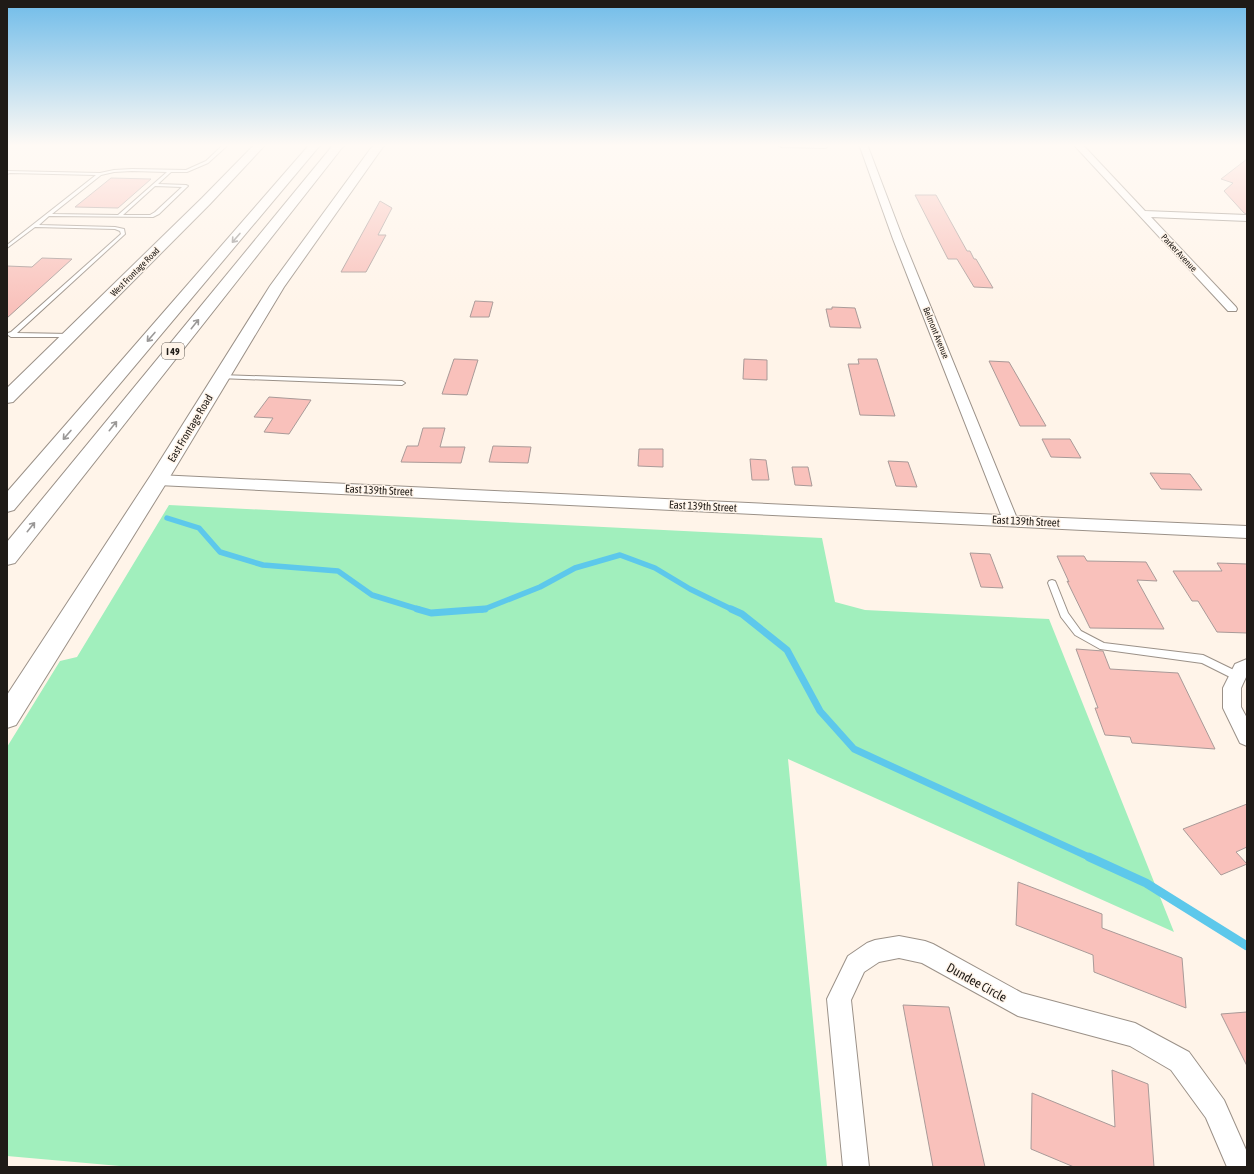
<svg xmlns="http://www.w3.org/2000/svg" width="1254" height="1174" font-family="'Asap Condensed',sans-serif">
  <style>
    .green { fill: #a1efbd }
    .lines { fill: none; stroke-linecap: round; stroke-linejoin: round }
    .stream-far2 { stroke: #5dc8eb; stroke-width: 5.5 }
    .stream-far1 { stroke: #5dc8eb; stroke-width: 7 }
    .stream { stroke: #5dc8eb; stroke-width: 9 }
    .building { fill: #f9c1bb; stroke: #a99a98 }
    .lane-casing { stroke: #9b9188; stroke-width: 2 }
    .street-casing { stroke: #9b9188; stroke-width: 2 }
    .secondary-casing { stroke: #9b9188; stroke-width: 2 }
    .highway-casing { stroke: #9b9188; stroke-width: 2 }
    .lane { fill: #fff; fill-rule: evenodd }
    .street { fill: #fff; fill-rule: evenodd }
    .secondary { fill: #fff; fill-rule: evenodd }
    .highway { fill: #fff; fill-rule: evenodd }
    .oneway { stroke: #9a9897 }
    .labels { text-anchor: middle; stroke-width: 3; stroke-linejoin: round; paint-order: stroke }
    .far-street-label { font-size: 9px; fill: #1f1b17; stroke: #fff4e9 }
    .shield { fill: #fff4e9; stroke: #625c56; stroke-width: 1 }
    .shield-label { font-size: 10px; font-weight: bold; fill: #1f1b17 }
    .street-label { font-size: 11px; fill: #1f1b17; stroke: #fff4e9 }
    .near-street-label { font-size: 13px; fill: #1f1b17; stroke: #fff4e9 }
  </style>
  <rect width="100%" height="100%" fill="#fff4e9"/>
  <path class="green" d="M 169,505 L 822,538 L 835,602 L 865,610 L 1049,619 L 1174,932 L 788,759 L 827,1167 L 131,1167 L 7,1156 L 7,747 L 60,661 L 77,657 Z"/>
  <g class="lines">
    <path class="stream-far2" d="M 167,518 L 199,528 L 220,552 L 263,565 L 338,571 L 372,595 L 421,610
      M 482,610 L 540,587 L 575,568 L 620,555 L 655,568 L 690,589 L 733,610"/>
    <path class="stream-far1" d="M 417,609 L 431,613 L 485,609
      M 731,609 L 742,614 L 787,650 L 820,711 L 854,749 L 1091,858"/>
    <path class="stream" d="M 1089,857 L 1146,883 L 1247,946"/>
  </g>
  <path class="building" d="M 1247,159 L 1247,214 L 1244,213 L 1224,191 L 1233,183 L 1221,179 Z
    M 111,178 L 151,179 L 118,208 L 75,207 Z
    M 915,195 L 936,195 L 967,251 L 970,251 L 974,259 L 976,259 L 993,288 L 974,287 L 957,259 L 948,259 Z
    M 380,201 L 392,208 L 378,235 L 386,235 L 366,272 L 341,272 Z
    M 42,258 L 72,259 L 7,318 L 7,266 L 32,267 Z
    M 475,301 L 493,302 L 489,317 L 470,317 Z
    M 832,307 L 855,308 L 861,328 L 830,327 L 826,309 L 832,309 Z
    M 454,359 L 478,360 L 467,395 L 442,394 Z
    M 744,359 L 767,360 L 767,380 L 743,379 Z
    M 858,359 L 877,359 L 895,416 L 860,415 L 848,364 L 859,364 Z
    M 989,361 L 1009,362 L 1046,426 L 1020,426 Z
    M 269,397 L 311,400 L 289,434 L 264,432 L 273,418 L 254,417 Z
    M 423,428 L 445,428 L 440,447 L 465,447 L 461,463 L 401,462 L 407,446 L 418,446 Z
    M 1042,439 L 1070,439 L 1081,458 L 1051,457 Z
    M 493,446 L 531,447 L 528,463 L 489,462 Z
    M 639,449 L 663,449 L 663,467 L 638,466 Z
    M 750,459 L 766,460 L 769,480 L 752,480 Z
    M 888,461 L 908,462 L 917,487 L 896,486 Z
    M 792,467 L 808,467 L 812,486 L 795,485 Z
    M 1150,473 L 1190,474 L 1202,490 L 1161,489 Z
    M 970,553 L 990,554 L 1003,588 L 981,587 Z
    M 1057,556 L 1084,556 L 1087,561 L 1146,562 L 1157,581 L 1137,580 L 1164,629 L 1090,628 L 1067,581 L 1069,582 Z
    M 1217,563 L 1247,564 L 1247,633 L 1217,632 L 1198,601 L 1192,601 L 1173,571 L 1222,571 Z
    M 1076,649 L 1103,651 L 1110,669 L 1178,673 L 1215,749 L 1132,743 L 1130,737 L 1105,735 L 1095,708 L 1098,708 Z
    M 1247,804 L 1247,847 L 1236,852 L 1247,864 L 1221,875 L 1183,829 Z
    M 1018,882 L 1102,914 L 1102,928 L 1182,958 L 1186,1008 L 1094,972 L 1093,955 L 1016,925 Z
    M 903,1005 L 949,1007 L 985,1167 L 933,1167 Z
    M 1247,1012 L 1247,1066 L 1221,1014 Z
    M 1112,1070 L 1148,1084 L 1154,1167 L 1074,1167 L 1031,1149 L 1032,1093 L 1115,1127 Z"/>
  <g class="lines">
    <g class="lane-casing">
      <path id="lane" d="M 224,144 L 229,144 L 208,163 L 187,172 L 171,172 L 158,184 L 186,185 L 188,186 L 159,214 L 153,217 L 49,216 L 39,225 L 115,227 L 124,229 L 125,234 L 17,333 L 70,334 L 72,335 L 72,337 L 11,337 L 8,335 L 8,333 L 11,332 L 121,234 L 120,231 L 115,229 L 35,227 L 7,248 L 7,245 L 96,175 L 10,173 L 7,174 L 7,171 L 100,173 L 114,170 L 132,169 L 186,170 L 206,161 ZM 132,171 L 167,172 L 118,215 L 52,214 L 101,175 L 114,172 ZM 155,186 L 182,187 L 155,212 L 150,215 L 123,215 Z
        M 776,144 L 823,146 L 822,144 L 826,144 L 827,147 L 825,148 L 781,147 Z
        M 221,375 L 402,381 L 405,383 L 402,385 L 219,378 L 219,376 Z
        M 1052,580 L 1055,581 L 1056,583 L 1068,613 L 1081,631 L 1104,643 L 1203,655 L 1240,673 L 1241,676 L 1240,679 L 1237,680 L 1234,679 L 1202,663 L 1100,649 L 1075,635 L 1061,617 L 1048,583 L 1049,581 Z"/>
    </g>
    <g class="street-casing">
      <path id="street" d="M 859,144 L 867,144 L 903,239 L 1016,516 L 1247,526 L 1247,538 L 158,485 L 153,483 L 151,480 L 153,477 L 158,475 L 1001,515 L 893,239 Z
        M 1073,144 L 1082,144 L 1145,211 L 1247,215 L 1247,221 L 1151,217 L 1236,307 L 1237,309 L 1236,311 L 1228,311 Z
        M 1247,659 L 1247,675 L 1241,688 L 1241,707 L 1247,718 L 1247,746 L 1240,743 L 1223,708 L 1223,688 L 1235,664 Z
        M 899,936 L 925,941 L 933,944 L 1022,993 L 1135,1023 L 1189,1052 L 1224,1100 L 1247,1152 L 1247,1167 L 1227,1167 L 1206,1118 L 1171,1070 L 1130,1046 L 1018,1016 L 922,963 L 899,958 L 879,962 L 864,972 L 851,1000 L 869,1167 L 843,1167 L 827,999 L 848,956 L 867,943 L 875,940 Z"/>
    </g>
    <g class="secondary-casing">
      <path id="secondary" d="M 255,144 L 266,144 L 210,204 L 13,402 L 7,403 L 7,388 L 202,198 Z
        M 374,144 L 385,144 L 284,287 L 165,485 L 16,725 L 7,728 L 7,695 L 151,475 L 270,286 Z"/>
    </g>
    <g class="highway-casing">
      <path id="highway" d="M 310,144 L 321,144 L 14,510 L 7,512 L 7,492 Z
        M 334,144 L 345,144 L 15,563 L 7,565 L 7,542 Z"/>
    </g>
    <use href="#lane" class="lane"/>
    <use href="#street" class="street"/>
    <use href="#secondary" class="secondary"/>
    <use href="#highway" class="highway"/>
  </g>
  <defs><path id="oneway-shaft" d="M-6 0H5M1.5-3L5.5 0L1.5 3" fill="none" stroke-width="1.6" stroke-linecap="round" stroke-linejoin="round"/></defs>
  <g class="oneway">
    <use href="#oneway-shaft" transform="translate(236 238) rotate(131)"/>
    <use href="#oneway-shaft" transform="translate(195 324) rotate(-51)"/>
    <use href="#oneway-shaft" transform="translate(151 337) rotate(131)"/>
    <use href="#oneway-shaft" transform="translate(113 426) rotate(-51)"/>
    <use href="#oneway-shaft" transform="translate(67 435) rotate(131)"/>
    <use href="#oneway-shaft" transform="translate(31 527) rotate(-51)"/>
  </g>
  <linearGradient id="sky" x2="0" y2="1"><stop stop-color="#70bce9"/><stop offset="0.47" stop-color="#fffaf5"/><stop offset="1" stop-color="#fffaf5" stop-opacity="0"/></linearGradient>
  <rect width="1254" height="309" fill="url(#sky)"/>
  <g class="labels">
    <g class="far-street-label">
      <text transform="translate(1179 253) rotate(47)" y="3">Parker Avenue</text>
      <text transform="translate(135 272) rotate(-45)" y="3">West Frontage Road</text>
      <text transform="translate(936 333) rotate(68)" y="3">Belmont Avenue</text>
    </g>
    <rect class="shield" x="162" y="343" width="22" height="16" rx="3"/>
    <g class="shield-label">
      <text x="173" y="355">I 49</text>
    </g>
    <g class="street-label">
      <text transform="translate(190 428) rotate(-59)" y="4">East Frontage Road</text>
      <text transform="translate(379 490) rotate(3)" y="4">East 139th Street</text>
      <text transform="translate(703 506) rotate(3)" y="4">East 139th Street</text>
      <text transform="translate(1026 521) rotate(3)" y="4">East 139th Street</text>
    </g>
    <g class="near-street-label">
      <text transform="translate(977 982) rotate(29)" y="5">Dundee Circle</text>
    </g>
  </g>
  <rect width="1254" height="1174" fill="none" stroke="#1f1b17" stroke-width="16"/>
</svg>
